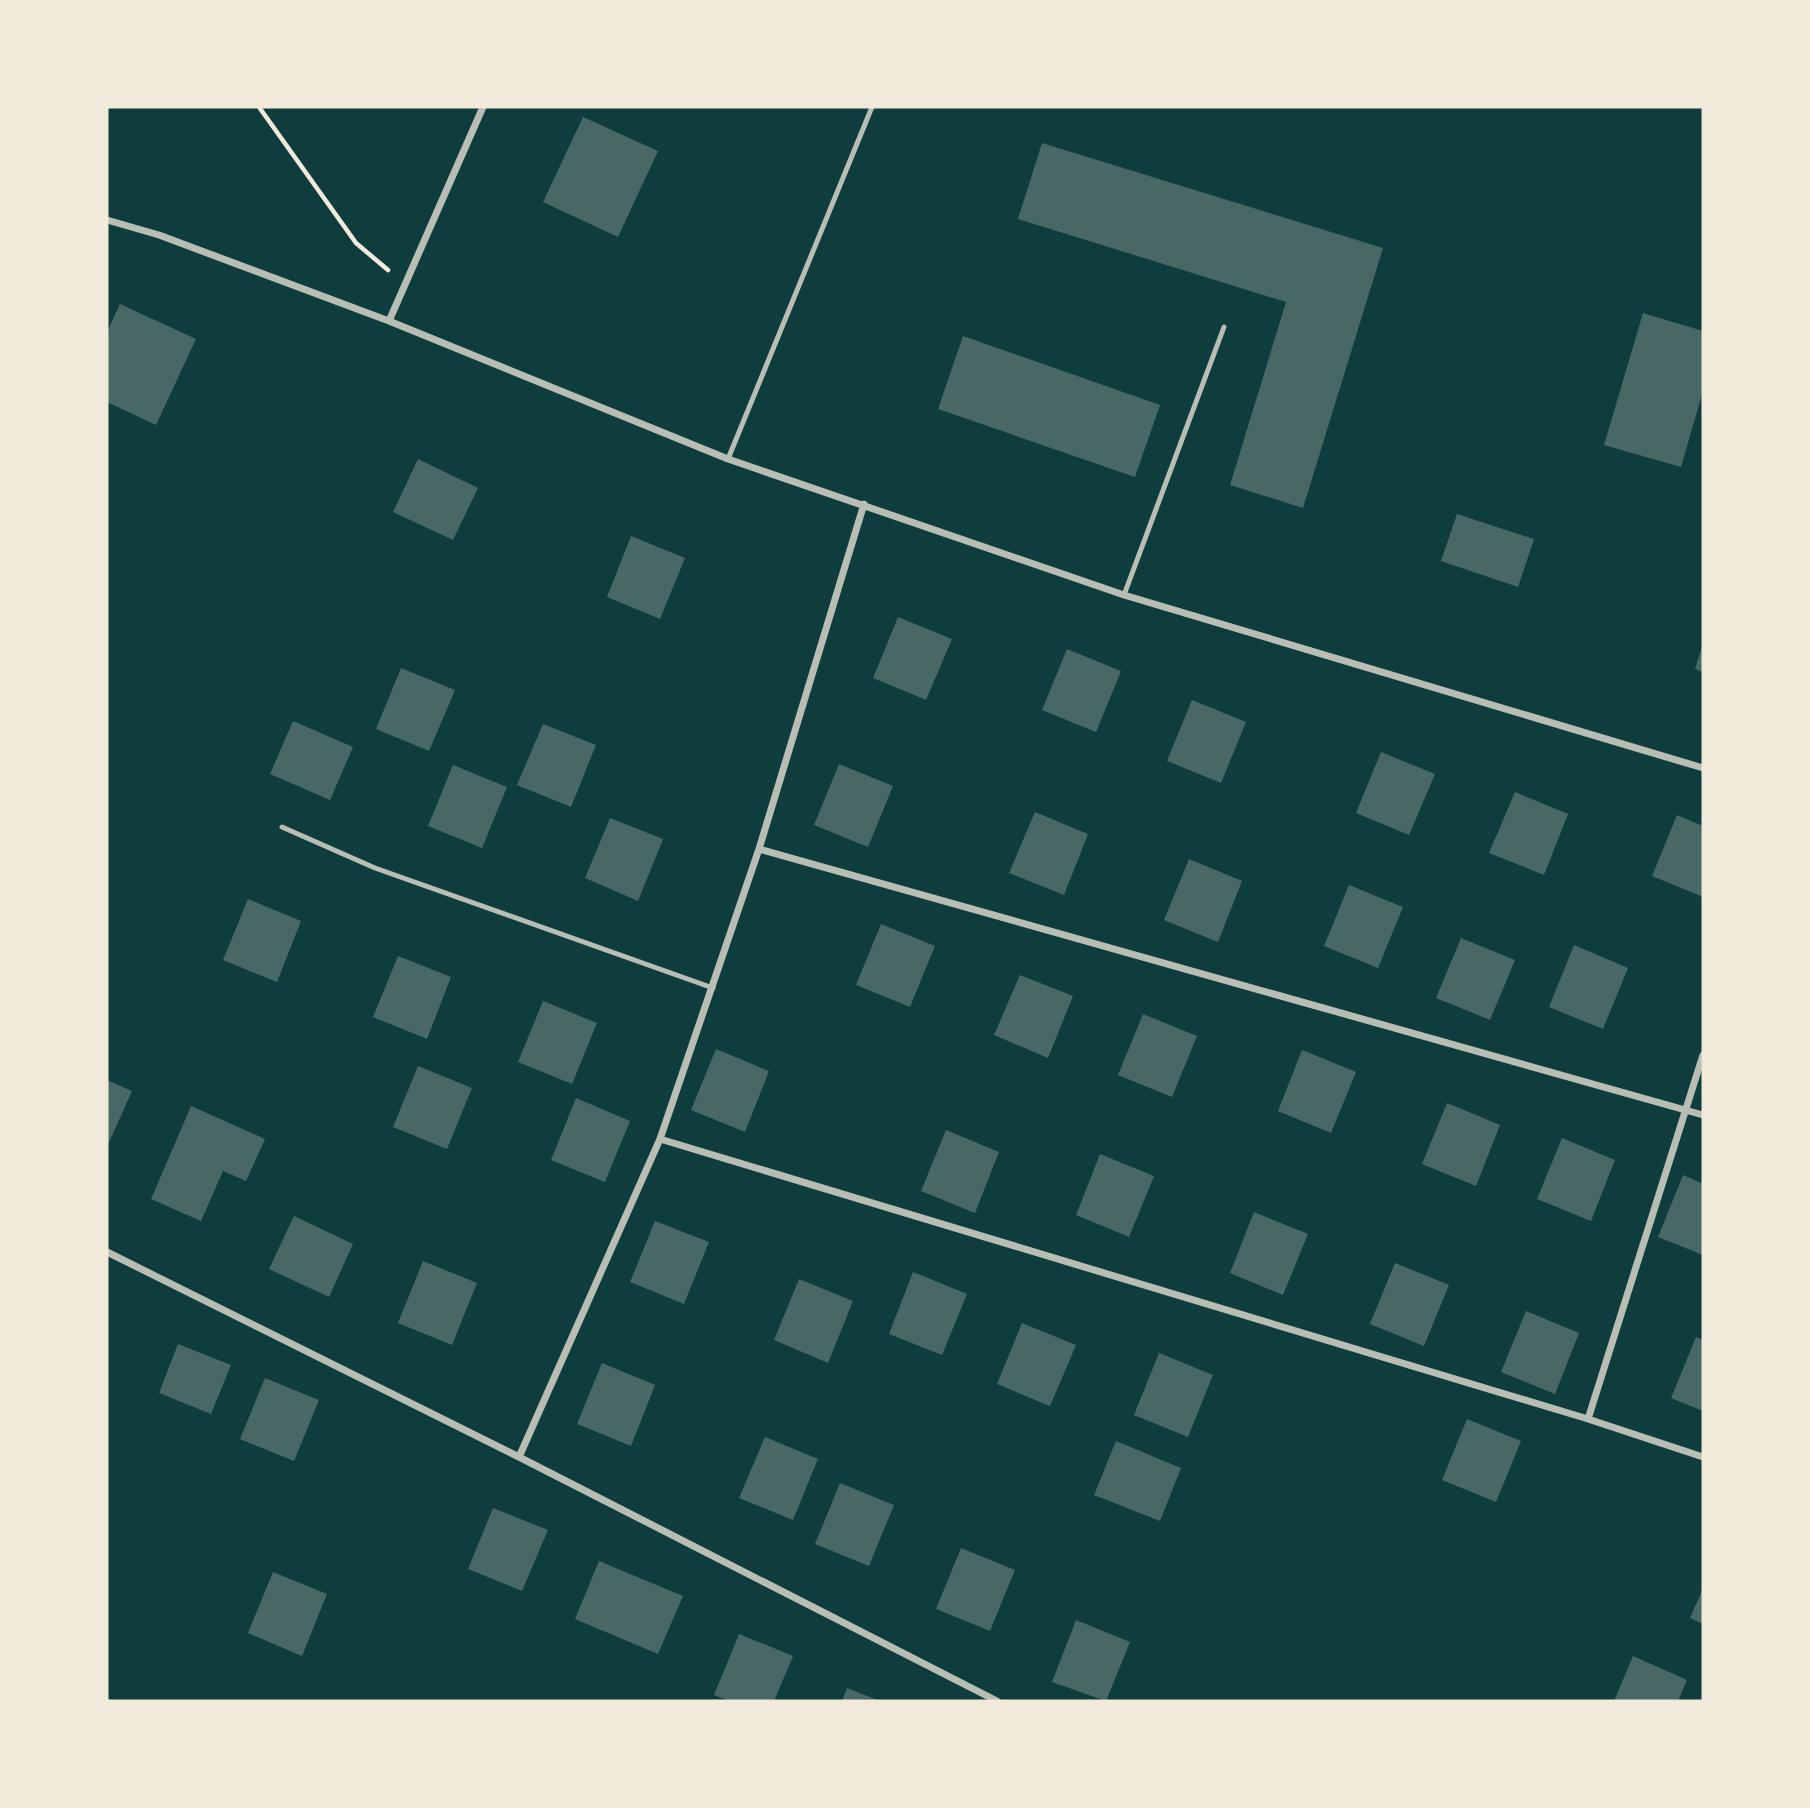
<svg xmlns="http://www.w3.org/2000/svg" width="1810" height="1808" font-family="Ubuntu,sans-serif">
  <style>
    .building { fill: #486865 }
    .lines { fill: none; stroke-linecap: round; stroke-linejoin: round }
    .path { stroke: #f1e9da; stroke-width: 4.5 }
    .service { stroke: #b8beb3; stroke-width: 5 }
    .minor { stroke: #b8beb3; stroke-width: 7 }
  </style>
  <rect width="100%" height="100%" fill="#0f3d3e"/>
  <path class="building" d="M 583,117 L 658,151 L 618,237 L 543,202 Z
    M 1042,143 L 1383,248 L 1303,508 L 1230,485 L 1286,302 L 1018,219 Z
    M 120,304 L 196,339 L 156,425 L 107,402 L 107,332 Z
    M 1643,313 L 1703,331 L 1703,391 L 1681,467 L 1604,445 Z
    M 963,336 L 1160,405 L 1135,477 L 938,409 Z
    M 418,459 L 478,488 L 453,540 L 393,512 Z
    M 1457,514 L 1534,539 L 1518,587 L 1441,561 Z
    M 631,536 L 685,558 L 660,619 L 607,597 Z
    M 898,617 L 952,639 L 926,700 L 873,678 Z
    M 1703,644 L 1703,672 L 1695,669 Z
    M 1067,649 L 1121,671 L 1096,732 L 1042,710 Z
    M 401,668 L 455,690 L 429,751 L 376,729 Z
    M 1192,700 L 1246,722 L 1221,783 L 1167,761 Z
    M 293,721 L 353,747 L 330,800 L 270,774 Z
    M 543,724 L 596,745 L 571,807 L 517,785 Z
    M 1381,752 L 1435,774 L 1409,835 L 1356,813 Z
    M 839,764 L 893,786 L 868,847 L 814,825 Z
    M 453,765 L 507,787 L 482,848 L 428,826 Z
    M 1515,792 L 1568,814 L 1544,875 L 1489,853 Z
    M 1035,812 L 1088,834 L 1064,895 L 1009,873 Z
    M 1677,815 L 1703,826 L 1703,897 L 1652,876 Z
    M 610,818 L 663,839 L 638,901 L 585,878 Z
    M 1189,859 L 1242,881 L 1218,942 L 1164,920 Z
    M 1349,885 L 1403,907 L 1378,968 L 1324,946 Z
    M 248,899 L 301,921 L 277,982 L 223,960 Z
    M 881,924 L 935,946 L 910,1007 L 856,985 Z
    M 1461,938 L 1515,960 L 1490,1020 L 1436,998 Z
    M 1574,945 L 1628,968 L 1603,1029 L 1549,1007 Z
    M 398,956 L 451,977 L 427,1039 L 373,1017 Z
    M 1020,975 L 1073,996 L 1048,1058 L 994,1035 Z
    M 543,1001 L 597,1023 L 572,1084 L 518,1062 Z
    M 1143,1014 L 1197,1036 L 1172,1097 L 1118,1075 Z
    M 716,1049 L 769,1071 L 745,1132 L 691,1110 Z
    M 1302,1050 L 1356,1072 L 1331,1133 L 1278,1111 Z
    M 418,1066 L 472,1088 L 447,1149 L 393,1127 Z
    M 107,1080 L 132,1091 L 107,1147 Z
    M 576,1098 L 630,1121 L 605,1182 L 551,1160 Z
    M 1447,1103 L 1500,1125 L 1476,1186 L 1422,1164 Z
    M 191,1106 L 265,1139 L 246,1181 L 223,1171 L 201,1221 L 151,1199 Z
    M 946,1130 L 999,1152 L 975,1213 L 921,1191 Z
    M 1562,1138 L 1615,1160 L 1591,1221 L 1537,1199 Z
    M 1100,1154 L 1154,1176 L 1129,1237 L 1076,1215 Z
    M 1683,1175 L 1703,1184 L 1703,1255 L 1658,1237 Z
    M 1254,1212 L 1308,1234 L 1283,1295 L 1230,1273 Z
    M 294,1216 L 353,1244 L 329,1297 L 269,1269 Z
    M 655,1221 L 709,1242 L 684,1304 L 630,1282 Z
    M 423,1261 L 477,1283 L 452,1345 L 398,1323 Z
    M 1395,1263 L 1449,1285 L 1424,1346 L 1370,1324 Z
    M 913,1272 L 967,1294 L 942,1355 L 889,1334 Z
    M 799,1279 L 853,1301 L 828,1363 L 774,1340 Z
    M 1526,1311 L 1579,1333 L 1555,1394 L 1501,1372 Z
    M 1022,1323 L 1076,1345 L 1050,1406 L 997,1384 Z
    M 1696,1337 L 1703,1340 L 1703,1411 L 1671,1398 Z
    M 178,1344 L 231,1365 L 211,1414 L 159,1393 Z
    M 1159,1353 L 1213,1375 L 1188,1437 L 1134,1415 Z
    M 602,1363 L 655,1385 L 631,1446 L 577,1424 Z
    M 265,1378 L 319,1400 L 294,1461 L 240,1439 Z
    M 1467,1419 L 1521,1441 L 1496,1502 L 1442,1480 Z
    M 765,1437 L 818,1459 L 793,1520 L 739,1498 Z
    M 1116,1441 L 1181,1468 L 1160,1521 L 1094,1495 Z
    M 840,1483 L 894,1505 L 869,1566 L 815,1544 Z
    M 493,1508 L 548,1530 L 522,1591 L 468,1569 Z
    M 961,1548 L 1015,1570 L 990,1631 L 936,1609 Z
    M 599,1561 L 683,1596 L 658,1654 L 575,1619 Z
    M 273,1572 L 327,1594 L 302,1656 L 248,1633 Z
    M 1703,1588 L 1703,1624 L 1690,1618 Z
    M 1076,1620 L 1130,1642 L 1106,1701 L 1052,1682 Z
    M 739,1634 L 793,1656 L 774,1701 L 729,1701 L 714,1695 Z
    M 1633,1656 L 1687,1680 L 1678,1701 L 1614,1701 Z
    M 847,1688 L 880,1701 L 842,1701 Z"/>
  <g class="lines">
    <path class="path" d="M 259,107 L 356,243 L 388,270"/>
    <path class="service" d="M 728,459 L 872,107
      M 1124,595 L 1224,327
      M 282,827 L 375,868 L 713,988"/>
    <path class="minor" d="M 107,220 L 159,235 L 389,321 L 728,459 L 1124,595 L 1703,768
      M 389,321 L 483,107
      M 759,849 L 1703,1115
      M 660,1139 L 1588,1419 L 1703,1457
      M 107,1252 L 519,1457 L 997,1701
      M 1588,1419 L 1703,1055
      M 519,1457 L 660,1139 L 759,849 L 864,504"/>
  </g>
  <rect width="1810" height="1808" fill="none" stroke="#f1e9da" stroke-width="217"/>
</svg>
